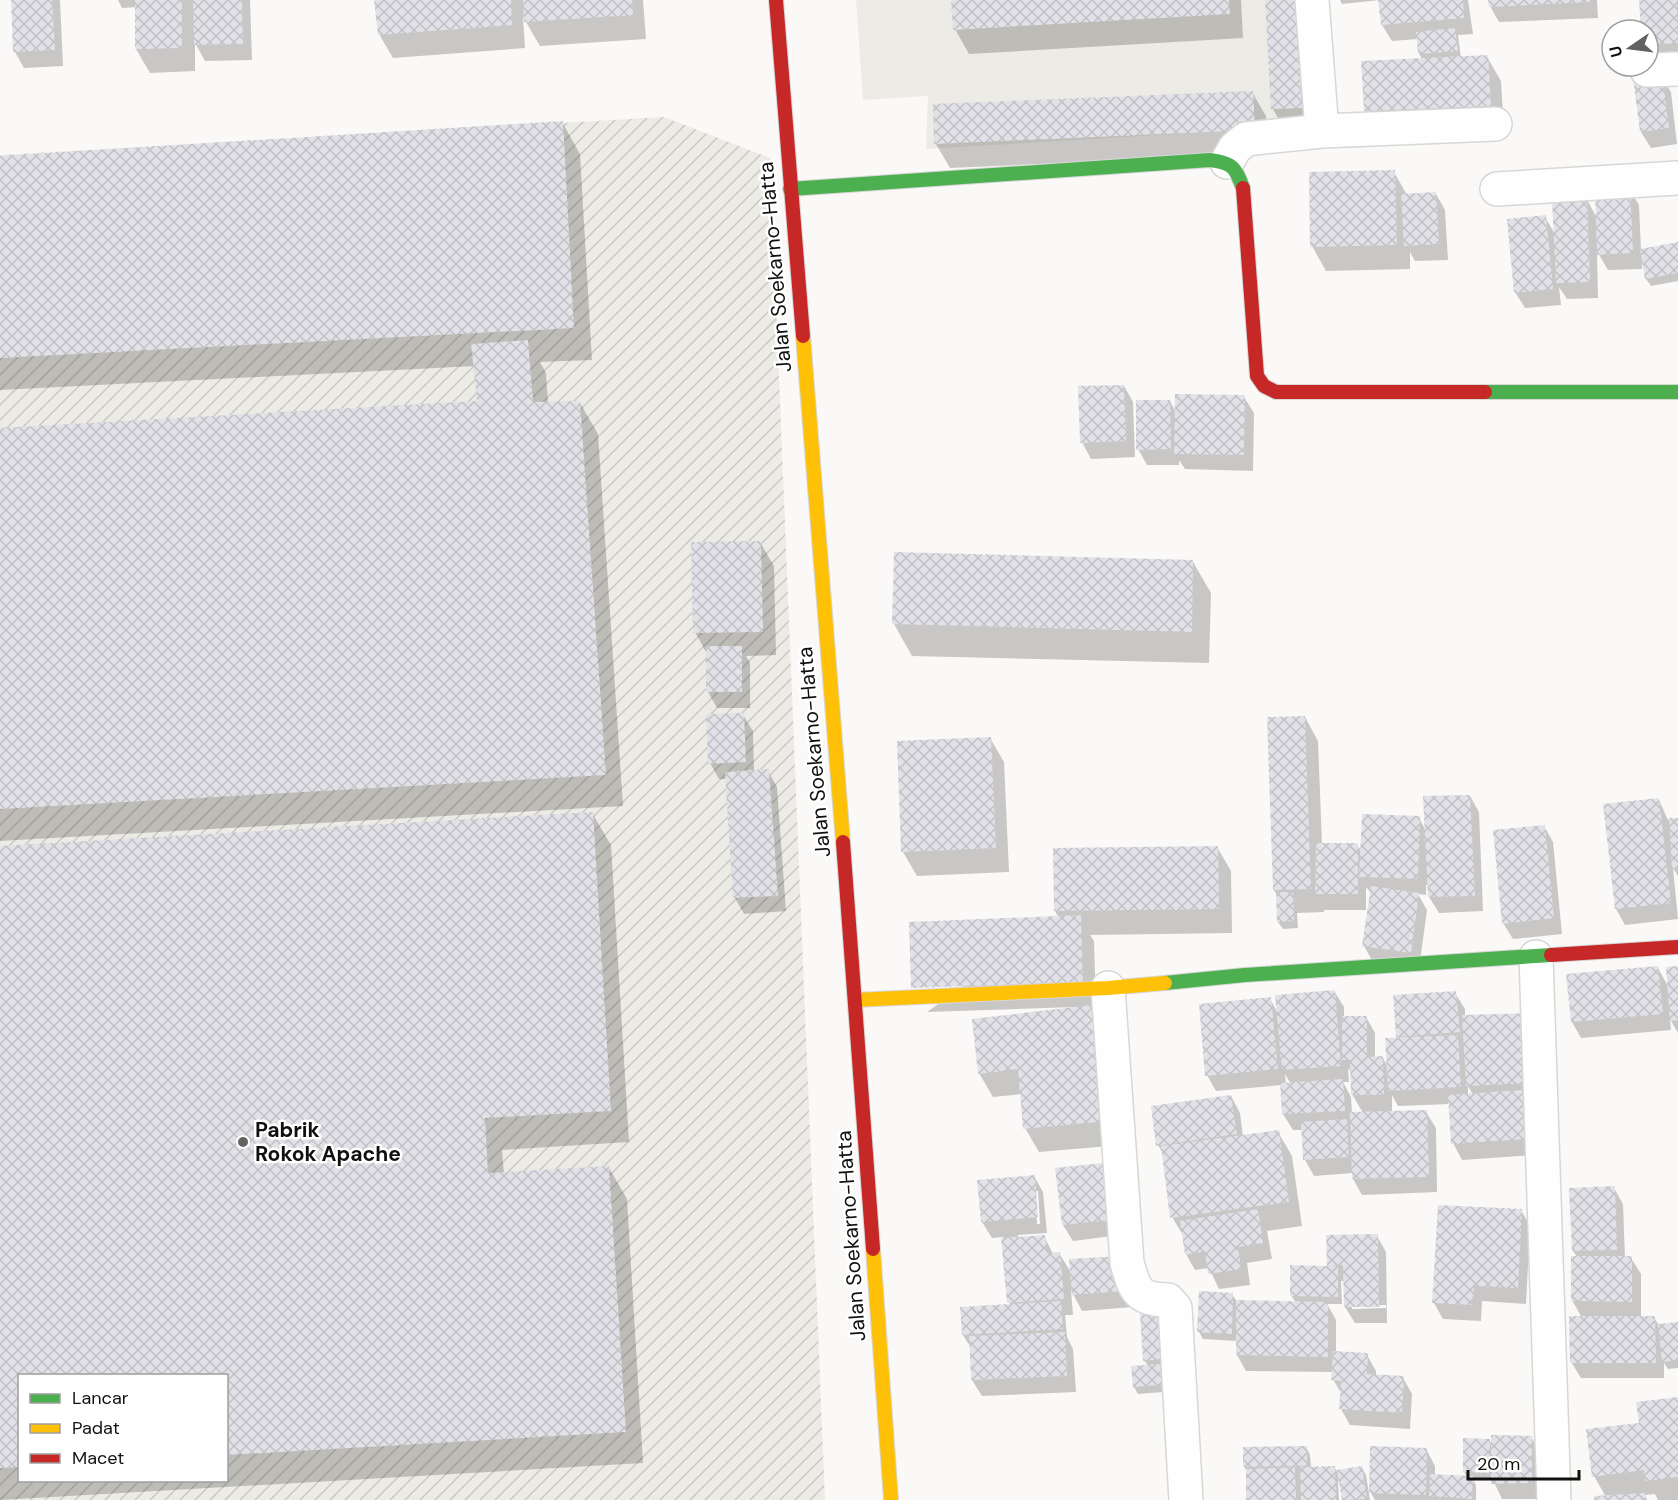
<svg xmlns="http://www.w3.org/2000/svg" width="1678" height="1500" font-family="'DM Sans',sans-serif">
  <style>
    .built { fill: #edebe5 }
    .industrial { fill: url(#industrial-furrows); fill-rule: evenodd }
    .shadow { fill: #0003; fill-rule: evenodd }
    .building { fill: url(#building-cross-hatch) }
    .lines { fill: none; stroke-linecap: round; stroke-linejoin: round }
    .street-casing { stroke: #d7d7d6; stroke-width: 36 }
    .fast-casing { stroke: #d7d7d6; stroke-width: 16 }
    .slow-casing { stroke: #d7d7d6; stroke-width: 16 }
    .jam-casing { stroke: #d7d7d6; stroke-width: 16 }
    .street { stroke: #fefefe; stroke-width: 33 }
    .fast { stroke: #4caf50; stroke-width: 14 }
    .slow { stroke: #ffc107; stroke-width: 14 }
    .jam { stroke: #c62828; stroke-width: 14 }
    .poi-dot { fill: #626261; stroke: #fff; stroke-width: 2 }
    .labels { text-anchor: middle; stroke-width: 5; stroke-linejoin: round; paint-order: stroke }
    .street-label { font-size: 21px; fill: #10100f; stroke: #fff }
    .poi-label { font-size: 21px; font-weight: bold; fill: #10100f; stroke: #fff; text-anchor: start }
  </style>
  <defs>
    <pattern id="industrial-furrows" width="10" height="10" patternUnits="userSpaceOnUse" patternTransform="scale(1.5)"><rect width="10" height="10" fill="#edebe5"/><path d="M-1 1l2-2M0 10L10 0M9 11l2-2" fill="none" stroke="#cac8c3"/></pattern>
    <pattern id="building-cross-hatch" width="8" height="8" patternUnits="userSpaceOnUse" patternTransform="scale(1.5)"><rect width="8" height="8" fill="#e2e1e7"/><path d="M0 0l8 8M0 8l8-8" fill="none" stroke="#c1c0c5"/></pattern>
  </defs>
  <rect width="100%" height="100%" fill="#faf9f8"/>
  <path class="built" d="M 856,0 L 1301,0 L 1310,126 L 926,149 L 928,96 L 863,100 Z"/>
  <path class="industrial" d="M 664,117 L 770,158 L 825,1500 L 0,1500 L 0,155 ZM 20,1376 L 226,1376 L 226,1480 L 20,1480 Z"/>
  <path class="shadow" d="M 13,0 L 60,0 L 63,66 L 24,68 L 15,52 Z
    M 118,0 L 250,0 L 252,60 L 205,61 L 195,43 L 195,71 L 150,73 L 136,49 L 137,7 L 122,8 Z
    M 375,0 L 643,0 L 646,39 L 540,46 L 523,17 L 525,48 L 393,58 L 379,34 Z
    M 953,0 L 1241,0 L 1243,38 L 969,54 L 955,29 Z
    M 1267,0 L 1304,0 L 1311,124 L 1282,125 L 1273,109 Z
    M 1340,0 L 1468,0 L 1473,34 L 1458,35 L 1461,58 L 1487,57 L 1501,81 L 1504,129 L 1379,135 L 1365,111 L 1363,62 L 1423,60 L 1419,54 L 1418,39 L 1392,41 L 1382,25 L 1380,0 L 1342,4 Z
    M 1490,0 L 1597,0 L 1598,18 L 1499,22 L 1490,6 Z
    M 1641,0 L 1678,0 L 1678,59 L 1652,61 L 1648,53 L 1648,30 L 1642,30 Z
    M 1661,76 L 1671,92 L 1677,144 L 1651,148 L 1641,132 Z
    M 1252,92 L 1266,116 L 1268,154 L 950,168 L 936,144 Z
    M 562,122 L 580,154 L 592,360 L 540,362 L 546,373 L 548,403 L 580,403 L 598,434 L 623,806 L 0,841 L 0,430 L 478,402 L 475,366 L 0,390 L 0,157 Z
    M 1394,172 L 1407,195 L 1436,194 L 1445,210 L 1448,260 L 1415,261 L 1410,252 L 1410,269 L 1326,271 L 1312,246 Z
    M 1629,189 L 1639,205 L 1641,250 L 1678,244 L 1678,281 L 1651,286 L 1646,279 L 1644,262 L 1642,262 L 1642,269 L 1608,270 L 1597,251 L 1598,298 L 1567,299 L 1559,287 L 1561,305 L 1525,308 L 1515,292 L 1545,217 L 1555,234 L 1586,198 L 1597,218 Z
    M 1124,386 L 1133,402 L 1135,457 L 1091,459 L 1082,442 Z
    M 1244,397 L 1254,413 L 1253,471 L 1185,469 L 1179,460 L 1179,465 L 1147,465 L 1138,449 L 1170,401 L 1176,413 Z
    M 760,542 L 774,566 L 776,655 L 746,656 L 750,663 L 750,708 L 717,708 L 708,692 L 707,654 L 695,632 Z
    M 896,554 L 1193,562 L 1211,593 L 1209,663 L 912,656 L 894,624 Z
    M 743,715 L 753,731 L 754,772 L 768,771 L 777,787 L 786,911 L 744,914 L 735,898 L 727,779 L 719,779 L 710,763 Z
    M 1305,717 L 1318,741 L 1322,844 L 1357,845 L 1362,852 L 1419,818 L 1426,831 L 1470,796 L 1479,812 L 1483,911 L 1439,913 L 1429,897 L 1429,885 L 1426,885 L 1426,895 L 1418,894 L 1427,910 L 1419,969 L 1373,962 L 1364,946 L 1371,893 L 1366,887 L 1366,910 L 1324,910 L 1324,912 L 1297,913 L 1298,928 L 1283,929 L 1278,922 L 1277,895 L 1274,890 Z
    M 990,738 L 1004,762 L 1009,872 L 917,876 L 903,852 Z
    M 1659,800 L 1668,820 L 1678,819 L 1678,876 L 1673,868 L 1678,919 L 1625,925 L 1616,909 Z
    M 592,813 L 611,845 L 629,1142 L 502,1150 L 504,1174 L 609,1168 L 627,1199 L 643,1463 L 0,1500 L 0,848 ZM 20,1376 L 226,1376 L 226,1480 L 20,1480 Z
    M 1544,826 L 1553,842 L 1562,934 L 1513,939 L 1503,923 Z
    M 1217,847 L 1231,871 L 1232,933 L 1090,935 L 1094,941 L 1096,1006 L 1091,1006 L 1105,1031 L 1121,1145 L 1039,1152 L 1025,1128 L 1022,1094 L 993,1097 L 979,1073 L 1075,1009 L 1075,1007 L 927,1012 L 1059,918 L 1055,911 Z
    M 1658,968 L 1669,988 L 1678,968 L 1678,1033 L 1670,1019 L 1671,1030 L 1581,1038 L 1572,1022 Z
    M 1334,991 L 1344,1007 L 1344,1017 L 1366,1017 L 1375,1033 L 1375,1058 L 1383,1058 L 1388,1067 L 1399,1039 L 1398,1036 L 1455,993 L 1465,1009 L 1465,1017 L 1530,1014 L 1549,1154 L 1462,1160 L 1453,1143 L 1450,1104 L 1398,1106 L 1392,1095 L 1392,1113 L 1426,1112 L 1436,1128 L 1437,1192 L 1362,1195 L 1353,1179 L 1353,1173 L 1314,1176 L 1305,1160 L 1303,1130 L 1293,1130 L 1283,1114 L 1282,1085 L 1216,1091 L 1207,1075 L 1270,999 L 1278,1013 ZM 1348,1068 L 1352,1074 L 1352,1094 L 1363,1113 L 1352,1113 L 1351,1097 L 1343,1082 L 1349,1082 ZM 1285,1074 L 1291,1084 L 1286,1084 ZM 1468,1086 L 1473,1095 L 1468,1095 Z
    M 1231,1096 L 1240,1113 L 1243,1137 L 1278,1132 L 1292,1156 L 1302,1226 L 1267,1231 L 1272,1259 L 1247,1263 L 1250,1285 L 1219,1289 L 1209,1268 L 1195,1270 L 1186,1254 L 1184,1237 L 1172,1217 L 1164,1155 L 1158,1145 Z
    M 1057,1170 L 1128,1234 L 1073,1241 L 1063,1225 Z
    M 1034,1176 L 1043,1192 L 1047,1233 L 1018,1235 L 1018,1238 L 1044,1236 L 1053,1254 L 1059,1253 L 1072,1274 L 1122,1257 L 1133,1307 L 1082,1311 L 1071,1290 L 1073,1315 L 1065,1315 L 1067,1337 L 1073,1349 L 1076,1392 L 982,1396 L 972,1380 L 971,1348 L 963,1335 L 1010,1306 L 1003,1237 L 992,1238 L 982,1222 ZM 1035,1191 L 1038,1191 L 1040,1224 L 1037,1224 Z
    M 1614,1188 L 1623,1204 L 1625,1258 L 1631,1258 L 1641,1274 L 1641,1318 L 1654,1318 L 1659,1325 L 1678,1323 L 1678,1368 L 1668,1369 L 1664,1363 L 1664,1378 L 1581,1378 L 1571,1362 L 1582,1318 L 1572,1300 L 1577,1257 L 1573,1251 Z
    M 1521,1210 L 1530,1226 L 1526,1304 L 1482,1301 L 1481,1321 L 1443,1319 L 1434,1303 Z
    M 1377,1236 L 1386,1252 L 1387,1323 L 1355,1323 L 1345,1307 L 1345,1281 L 1341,1281 L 1342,1304 L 1327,1304 L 1336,1320 L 1336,1353 L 1367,1355 L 1376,1371 L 1376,1376 L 1403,1378 L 1412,1394 L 1410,1429 L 1350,1425 L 1341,1409 L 1342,1395 L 1333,1379 L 1333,1372 L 1246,1371 L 1237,1355 L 1237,1341 L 1203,1339 L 1199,1332 L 1232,1294 L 1237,1302 L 1296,1303 L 1291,1295 L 1330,1267 L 1329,1265 ZM 1386,1305 L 1386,1308 L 1352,1309 L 1352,1306 Z
    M 1166,1314 L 1176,1391 L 1138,1394 L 1134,1387 L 1148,1366 L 1144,1360 Z
    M 1678,1398 L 1678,1500 L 1658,1500 L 1655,1494 L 1645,1495 L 1647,1500 L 1595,1500 L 1606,1497 L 1594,1476 L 1641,1424 Z
    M 1531,1437 L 1541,1453 L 1541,1499 L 1502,1499 L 1493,1480 L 1473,1480 L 1476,1485 L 1476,1500 L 1375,1500 L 1371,1493 L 1426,1449 L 1435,1466 L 1435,1476 L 1467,1477 L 1464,1472 L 1489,1440 L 1493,1446 Z
    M 1306,1447 L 1310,1455 L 1311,1468 L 1334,1467 L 1337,1471 L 1362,1468 L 1366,1475 L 1370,1500 L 1344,1500 L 1340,1481 L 1338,1481 L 1339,1500 L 1248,1500 L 1247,1472 L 1244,1466 Z"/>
  <path class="building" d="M 11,0 L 52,0 L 55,50 L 13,52 Z
    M 135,0 L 182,0 L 182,48 L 135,49 Z
    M 193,0 L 242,0 L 243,44 L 194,45 Z
    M 374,0 L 511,0 L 512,25 L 378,35 Z
    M 523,0 L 632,0 L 633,15 L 524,22 Z
    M 951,0 L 1229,0 L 1230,14 L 953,30 Z
    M 1265,0 L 1297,0 L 1302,108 L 1271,109 Z
    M 1378,0 L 1463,0 L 1464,18 L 1381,25 Z
    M 1488,0 L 1590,0 L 1590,2 L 1489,7 Z
    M 1639,0 L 1677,0 L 1678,43 L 1648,45 L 1648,30 L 1641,30 Z
    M 1455,28 L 1458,51 L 1418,54 L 1416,32 Z
    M 1488,55 L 1491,106 L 1364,111 L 1361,61 Z
    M 1662,74 L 1669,128 L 1640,132 L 1633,78 Z
    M 1253,91 L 1255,130 L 934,144 L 933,104 Z
    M 563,121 L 574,328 L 0,358 L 0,156 Z
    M 1395,170 L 1397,245 L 1310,247 L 1309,172 Z
    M 1630,187 L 1633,253 L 1597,255 L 1595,189 Z
    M 1436,192 L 1439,244 L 1404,246 L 1401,194 Z
    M 1587,197 L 1590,282 L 1556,283 L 1552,199 Z
    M 1546,215 L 1553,289 L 1514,293 L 1507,219 Z
    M 1678,242 L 1678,273 L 1645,279 L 1640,249 Z
    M 528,340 L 533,402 L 580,401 L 606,775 L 0,809 L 0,428 L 477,401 L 471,344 Z
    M 1124,385 L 1126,441 L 1080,443 L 1078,386 Z
    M 1175,394 L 1245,395 L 1244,455 L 1174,454 Z
    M 1136,400 L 1170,400 L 1171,449 L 1136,450 Z
    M 761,541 L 763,632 L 693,633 L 691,542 Z
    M 894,552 L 1193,560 L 1192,632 L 892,624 Z
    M 706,646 L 742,646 L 742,692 L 706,692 Z
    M 744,713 L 746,762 L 708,764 L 706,714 Z
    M 1305,716 L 1311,889 L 1273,890 L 1267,717 Z
    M 991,737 L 996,848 L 901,852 L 897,741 Z
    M 769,769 L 778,896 L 733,898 L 725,772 Z
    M 1470,795 L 1475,896 L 1428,897 L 1423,796 Z
    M 1659,798 L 1671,903 L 1615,909 L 1603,804 Z
    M 593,812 L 611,1111 L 485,1118 L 488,1173 L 609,1166 L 626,1432 L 226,1455 L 226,1376 L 20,1376 L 20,1467 L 0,1468 L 0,846 Z
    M 1362,814 L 1420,816 L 1418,879 L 1359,877 Z
    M 1669,818 L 1678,818 L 1678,868 L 1672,869 Z
    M 1545,825 L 1554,918 L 1502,924 L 1493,830 Z
    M 1316,843 L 1358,843 L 1358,894 L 1315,894 Z
    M 1218,846 L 1219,909 L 1054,911 L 1053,848 Z
    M 1371,886 L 1419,893 L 1411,953 L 1362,946 Z
    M 1276,892 L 1293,892 L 1294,921 L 1277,922 Z
    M 1081,915 L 1083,982 L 911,988 L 909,922 Z
    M 1658,966 L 1663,1014 L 1571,1022 L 1566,974 Z
    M 1678,966 L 1678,1020 L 1670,1021 L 1666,967 Z
    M 1335,990 L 1341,1066 L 1282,1070 L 1275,995 Z
    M 1456,991 L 1460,1032 L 1396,1037 L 1393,995 Z
    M 1271,997 L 1278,1069 L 1205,1076 L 1199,1004 Z
    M 1092,1005 L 1108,1121 L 1023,1129 L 1018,1069 L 978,1074 L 972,1019 Z
    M 1531,1013 L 1534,1083 L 1466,1086 L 1462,1015 Z
    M 1342,1016 L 1367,1016 L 1367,1057 L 1383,1056 L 1384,1095 L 1351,1095 L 1350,1060 L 1342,1060 Z
    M 1458,1035 L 1461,1087 L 1388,1091 L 1385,1038 Z
    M 1343,1079 L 1345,1111 L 1282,1114 L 1280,1083 Z
    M 1537,1089 L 1541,1138 L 1451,1144 L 1448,1095 Z
    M 1231,1095 L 1237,1134 L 1156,1146 L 1151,1106 Z
    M 1427,1110 L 1429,1177 L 1352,1179 L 1350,1112 Z
    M 1347,1119 L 1349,1157 L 1303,1160 L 1301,1122 Z
    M 1279,1130 L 1289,1202 L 1170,1218 L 1161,1146 Z
    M 1113,1162 L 1120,1219 L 1062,1225 L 1055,1168 Z
    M 1035,1175 L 1038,1217 L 981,1222 L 977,1180 Z
    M 1615,1186 L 1617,1250 L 1572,1251 L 1569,1188 Z
    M 1438,1205 L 1522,1209 L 1518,1288 L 1474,1286 L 1472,1305 L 1432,1303 Z
    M 1258,1209 L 1263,1243 L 1238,1247 L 1241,1269 L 1208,1274 L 1205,1251 L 1185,1255 L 1180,1221 Z
    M 1378,1234 L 1379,1307 L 1344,1307 L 1343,1265 L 1330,1265 L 1338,1266 L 1338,1297 L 1290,1296 L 1290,1265 L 1327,1266 L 1326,1235 Z
    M 1045,1235 L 1047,1253 L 1060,1252 L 1064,1299 L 1007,1303 L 1001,1238 Z
    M 1122,1256 L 1125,1291 L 1072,1295 L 1069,1259 Z
    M 1571,1256 L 1632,1256 L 1632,1302 L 1571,1301 Z
    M 1199,1291 L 1233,1293 L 1232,1334 L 1197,1332 Z
    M 1236,1300 L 1328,1302 L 1328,1357 L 1236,1355 Z
    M 1061,1301 L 1063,1329 L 962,1335 L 960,1307 Z
    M 1167,1312 L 1170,1358 L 1143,1361 L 1140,1314 Z
    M 1569,1316 L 1655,1316 L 1656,1363 L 1570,1363 Z
    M 1678,1322 L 1678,1360 L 1662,1362 L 1658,1324 Z
    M 1065,1332 L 1067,1376 L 971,1380 L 969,1336 Z
    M 1333,1351 L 1368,1353 L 1367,1374 L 1404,1376 L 1402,1413 L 1339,1409 L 1341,1381 L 1331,1380 Z
    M 1171,1363 L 1173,1384 L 1133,1387 L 1131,1366 Z
    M 1678,1397 L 1678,1477 L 1645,1481 L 1644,1470 L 1592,1477 L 1586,1429 L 1639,1423 L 1636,1402 Z
    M 1491,1435 L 1532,1436 L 1532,1483 L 1491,1484 Z
    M 1463,1438 L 1490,1439 L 1489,1473 L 1463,1472 Z
    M 1307,1446 L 1307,1466 L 1243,1467 L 1243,1447 Z
    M 1370,1446 L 1427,1448 L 1426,1495 L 1369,1493 Z
    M 1335,1466 L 1336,1500 L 1301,1500 L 1300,1467 Z
    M 1362,1466 L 1367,1499 L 1342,1500 L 1337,1470 Z
    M 1295,1467 L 1296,1500 L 1246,1500 L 1246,1469 Z
    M 1430,1474 L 1473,1476 L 1472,1499 L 1429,1496 Z
    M 1645,1493 L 1646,1500 L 1594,1500 L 1594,1496 Z"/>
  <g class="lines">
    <g class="street-casing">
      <path id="street" d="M 1647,70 L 1678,69
        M 1322,131 L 1495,124
        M 1227,162 L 1235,148 L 1246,139 L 1322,131 L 1312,0
        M 1497,189 L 1678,178
        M 1536,957 L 1554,1500
        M 1108,988 L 1127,1263 C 1135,1291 1137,1299 1168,1300 L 1175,1308 L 1186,1500"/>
    </g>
    <g class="fast-casing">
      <path id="fast" d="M 790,189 L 1210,160 C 1233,163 1235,167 1243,188
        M 1485,392 L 1678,392
        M 1165,983 L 1245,975 L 1551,955"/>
    </g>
    <g class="slow-casing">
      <path id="slow" d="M 803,336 L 843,842
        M 855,1000 L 1108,988 L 1165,983
        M 873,1249 L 891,1500"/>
    </g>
    <g class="jam-casing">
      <path id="jam" d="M 776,0 L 803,336
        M 1243,188 L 1257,376 L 1264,386 L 1276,392 L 1485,392
        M 843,842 L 873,1249
        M 1551,955 L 1678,947"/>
    </g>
    <use href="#street" class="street"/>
    <use href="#fast" class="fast"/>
    <use href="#slow" class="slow"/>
    <use href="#jam" class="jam"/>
  </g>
  <circle class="poi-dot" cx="243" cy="1142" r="6"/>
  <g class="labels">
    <g class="street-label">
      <text transform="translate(775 267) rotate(-95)" y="7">Jalan Soekarno-Hatta</text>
      <text transform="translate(814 752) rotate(-95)" y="7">Jalan Soekarno-Hatta</text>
      <text transform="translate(851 1236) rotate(-94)" y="7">Jalan Soekarno-Hatta</text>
    </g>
    <g class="poi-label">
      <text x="255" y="1137">Pabrik<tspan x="255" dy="24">Rokok Apache</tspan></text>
    </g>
  </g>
  <rect x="18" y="1374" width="210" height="108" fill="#ffffff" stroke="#9f9f9f" stroke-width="1.5"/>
  <rect x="30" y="1394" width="30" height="9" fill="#4caf50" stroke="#9f9f9f" stroke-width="1.5"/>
  <text x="72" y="1404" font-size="18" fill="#10100f">Lancar</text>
  <rect x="30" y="1424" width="30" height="9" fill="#ffc107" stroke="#9f9f9f" stroke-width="1.5"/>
  <text x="72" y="1434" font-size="18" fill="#10100f">Padat</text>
  <rect x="30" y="1454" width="30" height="9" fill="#c62828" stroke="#9f9f9f" stroke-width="1.5"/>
  <text x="72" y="1464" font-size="18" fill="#10100f">Macet</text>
  <g transform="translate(1630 48) rotate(256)"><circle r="28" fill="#ffffff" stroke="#9f9f9f" stroke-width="1.5"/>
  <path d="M0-4.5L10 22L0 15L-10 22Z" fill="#626261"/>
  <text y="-9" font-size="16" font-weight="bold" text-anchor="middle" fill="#10100f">U</text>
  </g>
  <path d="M1468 1470v9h111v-9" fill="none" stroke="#10100f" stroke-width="3"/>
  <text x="1477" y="1470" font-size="18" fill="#10100f" stroke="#ffffff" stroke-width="4.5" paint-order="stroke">20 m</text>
</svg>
